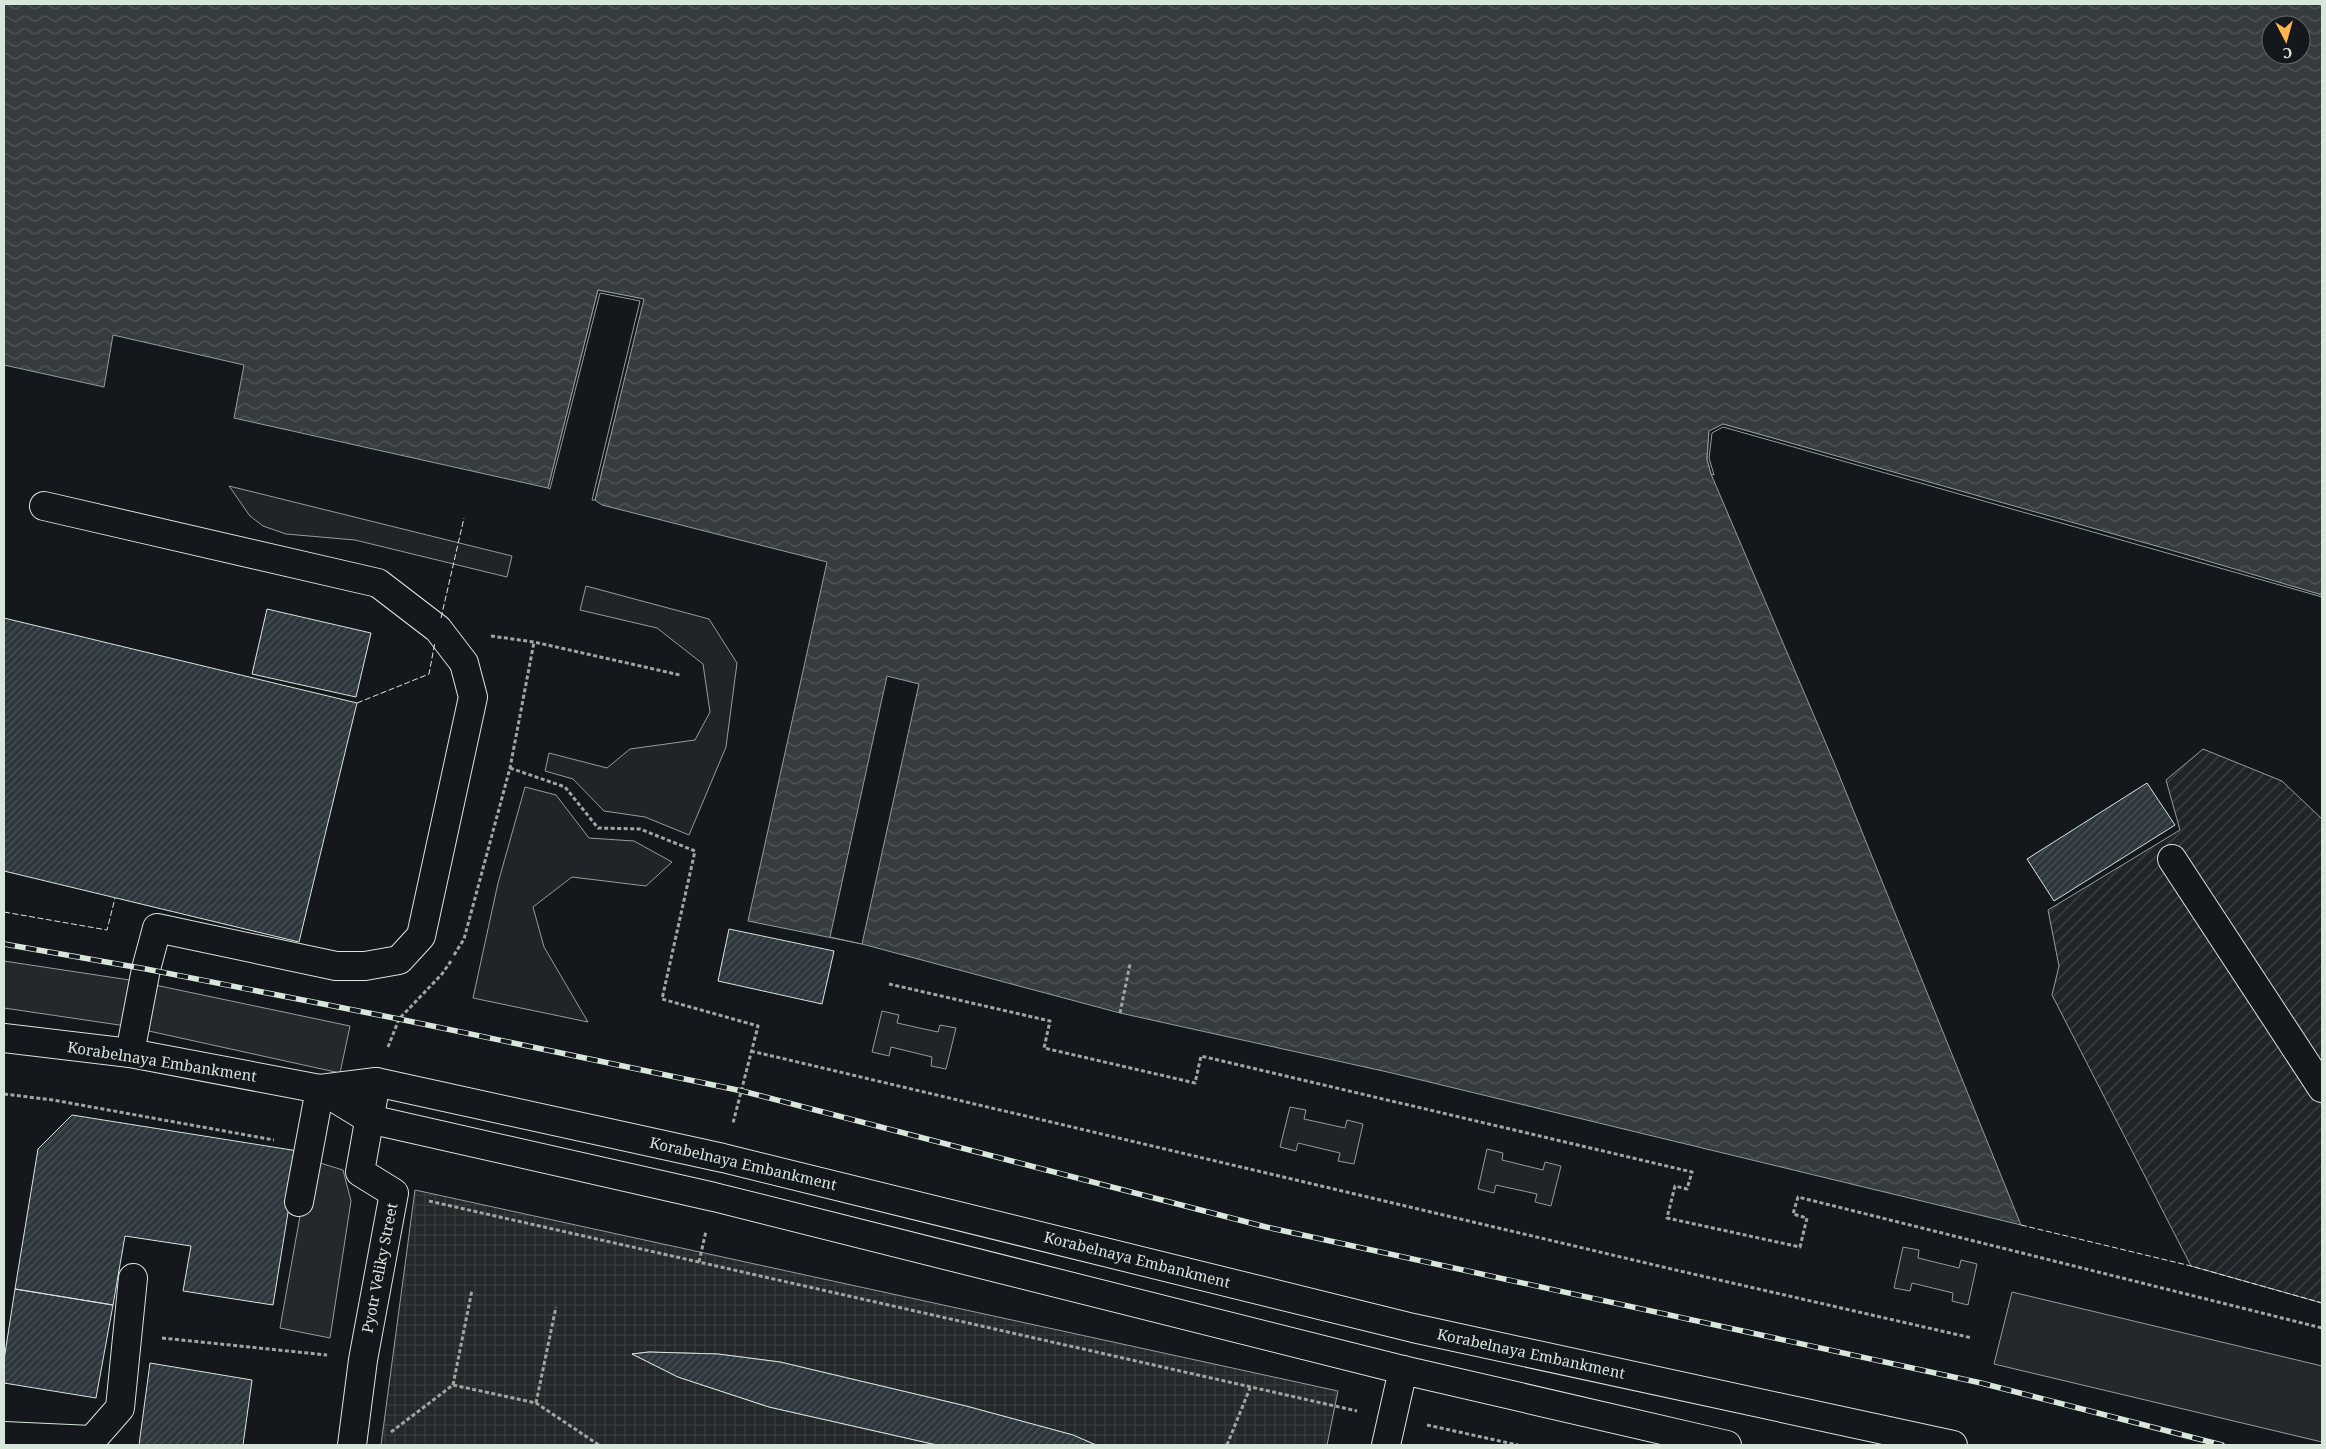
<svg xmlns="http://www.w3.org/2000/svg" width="2326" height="1449" font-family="'Noto Serif',serif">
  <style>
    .grass { fill: #202428; stroke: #939e99 }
    .garden { fill: url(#garden-furrows); stroke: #939e99 }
    .parking { fill: #24282b; stroke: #939e99 }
    .plaza { fill: url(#plaza-grid); stroke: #939e99 }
    .water { fill: url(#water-waves); stroke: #939e99; fill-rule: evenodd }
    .pier { fill: #14181c; stroke: #939e99 }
    .building { fill: url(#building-hatch); stroke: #d8e6dc }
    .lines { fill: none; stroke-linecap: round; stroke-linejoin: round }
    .minor-casing { stroke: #d8e6dc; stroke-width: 30 }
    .major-casing { stroke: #d8e6dc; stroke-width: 30 }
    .path { stroke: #9da8a2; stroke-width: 3; stroke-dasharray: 4 2.5; stroke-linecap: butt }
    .minor { stroke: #14181c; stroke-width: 28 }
    .major { stroke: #14181c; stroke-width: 28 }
    .rail-casing { stroke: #d8e6dc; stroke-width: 5.5 }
    .rail { stroke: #14181c; stroke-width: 4; stroke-dasharray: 11; stroke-linecap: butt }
    .fence { stroke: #d8e6dc; stroke-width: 1; stroke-dasharray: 6 2.5; stroke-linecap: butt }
    .labels { text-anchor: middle; stroke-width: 4; stroke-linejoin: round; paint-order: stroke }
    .street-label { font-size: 15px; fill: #d8e6dc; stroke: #14181c }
  </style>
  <defs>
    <pattern id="garden-furrows" width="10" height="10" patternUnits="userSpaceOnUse" patternTransform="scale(1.25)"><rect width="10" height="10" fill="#202428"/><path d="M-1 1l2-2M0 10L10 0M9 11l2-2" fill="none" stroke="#404447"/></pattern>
    <pattern id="plaza-grid" width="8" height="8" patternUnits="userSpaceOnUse" patternTransform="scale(1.25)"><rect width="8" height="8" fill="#24282b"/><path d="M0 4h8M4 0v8" fill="none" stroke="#393d3f"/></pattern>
    <pattern id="water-waves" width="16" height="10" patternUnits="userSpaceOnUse" patternTransform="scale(1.25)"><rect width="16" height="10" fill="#363b3e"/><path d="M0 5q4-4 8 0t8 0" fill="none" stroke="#525759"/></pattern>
    <pattern id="building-hatch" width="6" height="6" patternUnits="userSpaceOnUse" patternTransform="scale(1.25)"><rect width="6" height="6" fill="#2c363c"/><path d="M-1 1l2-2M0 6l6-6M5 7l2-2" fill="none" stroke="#4a5358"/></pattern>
  </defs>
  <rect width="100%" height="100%" fill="#14181c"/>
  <path class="grass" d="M 229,486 L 512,556 L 507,577 L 355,540 L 286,534 L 263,526 L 250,516 Z
    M 586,586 L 709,619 L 737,663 L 726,747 L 689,835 L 645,817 L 604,811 L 573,779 L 545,771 L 549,753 L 607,768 L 630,749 L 695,740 L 710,712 L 703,664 L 657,628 L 580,610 Z
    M 525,787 L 556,795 L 589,838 L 634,841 L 672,862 L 646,886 L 572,877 L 533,907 L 544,947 L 588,1022 L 473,998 L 498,883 Z
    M 882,1011 L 899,1015 L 897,1023 L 938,1032 L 940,1025 L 956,1028 L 946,1069 L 931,1066 L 932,1057 L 891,1047 L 889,1056 L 872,1052 Z
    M 1290,1107 L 1306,1110 L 1304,1119 L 1345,1128 L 1347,1120 L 1363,1124 L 1354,1164 L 1338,1161 L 1340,1153 L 1298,1143 L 1296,1151 L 1280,1147 Z
    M 1487,1149 L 1503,1153 L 1502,1160 L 1543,1170 L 1545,1162 L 1561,1166 L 1551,1206 L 1535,1202 L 1537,1194 L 1496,1185 L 1494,1193 L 1478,1189 Z
    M 1903,1247 L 1919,1250 L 1918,1258 L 1959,1268 L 1961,1260 L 1977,1264 L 1968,1305 L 1952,1301 L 1953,1293 L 1912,1283 L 1910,1291 L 1894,1288 Z"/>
  <path class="garden" d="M 2203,749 L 2282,781 L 2322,819 L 2322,1303 L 2191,1266 L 2052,995 L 2059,966 L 2048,910 L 2180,830 L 2166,780 Z"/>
  <path class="parking" d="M 4,961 L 136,981 L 350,1026 L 340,1073 L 126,1026 L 4,1008 Z
    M 310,1160 L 343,1170 L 351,1201 L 330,1338 L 280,1328 Z
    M 2012,1292 L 2322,1366 L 2322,1442 L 1994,1364 Z"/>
  <path class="plaza" d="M 415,1190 L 1338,1391 L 1327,1445 L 1096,1445 L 1073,1435 L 966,1406 L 780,1362 L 718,1354 L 649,1352 L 632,1354 L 678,1377 L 769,1407 L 937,1445 L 381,1445 Z"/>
  <path class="water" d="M 4,4 L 2322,4 L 2322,595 L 1723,424 L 1709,432 L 1707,459 L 1711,474 L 1835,765 L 2021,1225 L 1392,1073 L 1120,1013 L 862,944 L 748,921 L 827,562 L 602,505 L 595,500 L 643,299 L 598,290 L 548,488 L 234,418 L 244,365 L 113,335 L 104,387 L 4,365 ZM 2271,25 L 2301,25 L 2301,55 L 2271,55 Z"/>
  <path class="pier" d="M 598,290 L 644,299 L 595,500 L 592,500 L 640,301 L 600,293 L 550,489 L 548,488 Z
    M 1723,424 L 2174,551 L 2322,595 L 2322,597 L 1723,427 L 1712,433 L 1709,458 L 1714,475 L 1711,474 L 1707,459 L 1709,431 Z
    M 887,676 L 919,684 L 862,944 L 830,937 Z"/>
  <path class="building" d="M 267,609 L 371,633 L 356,697 L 252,674 Z
    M 4,618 L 357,703 L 299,942 L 4,871 Z
    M 2147,783 L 2175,825 L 2054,901 L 2027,859 Z
    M 729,929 L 834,951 L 822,1004 L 718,981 Z
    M 72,1115 L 298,1151 L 273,1305 L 183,1291 L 191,1246 L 125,1236 L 113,1305 L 15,1289 L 38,1149 Z
    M 15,1289 L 113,1305 L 96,1398 L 4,1383 L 4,1360 Z
    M 649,1352 L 718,1354 L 780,1362 L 966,1406 L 1073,1435 L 1096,1445 L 937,1445 L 769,1407 L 678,1377 L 632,1354 Z
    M 150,1363 L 252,1380 L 243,1445 L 139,1445 Z"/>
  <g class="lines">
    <g class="minor-casing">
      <path id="minor" d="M 44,506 L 378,583 L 438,629 L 464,663 L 473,697 L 421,936 L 399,960 L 365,966 L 336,966 L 157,928 L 146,969 L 130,1053
        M 2172,859 L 2322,1088
        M 299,1202 L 320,1089
        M 4,1436 L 92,1440 L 120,1408 L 133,1278
        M 352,1445 L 363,1360 L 394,1193 L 360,1172 L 376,1082
        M 1386,1445 L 1403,1370"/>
    </g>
    <g class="major-casing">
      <path id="major" d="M 4,1038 L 130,1053 L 320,1089 L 376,1082 L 723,1158 L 1413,1328 L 1953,1445
        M 320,1089 L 369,1119 L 714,1197 L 1403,1370 L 1727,1445"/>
    </g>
    <path class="path" d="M 491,636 L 534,642 L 680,675
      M 510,768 L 565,787 L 598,828 L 640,829 L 695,851 L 662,999 L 758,1026 L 733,1123
      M 454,955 L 464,939 L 510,768 L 534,642
      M 889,984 L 1050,1021 L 1044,1048 L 1195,1083 L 1201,1056 L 1692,1172 L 1687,1189 L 1675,1186 L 1667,1218 L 1800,1247 L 1807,1218 L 1793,1214 L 1798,1197 L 2322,1328
      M 1120,1013 L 1130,964
      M 388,1047 L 399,1019 L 442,974 L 451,961
      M 751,1051 L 1680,1271 L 1972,1338
      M 4,1094 L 53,1100 L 274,1140
      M 429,1201 L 1357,1411
      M 699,1262 L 706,1231
      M 162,1338 L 327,1355
      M 453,1385 L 472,1290
      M 536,1403 L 556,1307
      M 1427,1425 L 1518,1445
      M 391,1432 L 453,1385 L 536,1403 L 599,1445
      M 1227,1445 L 1250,1388"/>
    <use href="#minor" class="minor"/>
    <use href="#major" class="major"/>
    <g class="rail-casing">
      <path id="rail" d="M 4,944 L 146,969 L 399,1019 L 742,1091 L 1266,1227 L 1981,1383 L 2222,1445"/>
    </g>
    <use href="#rail" class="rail"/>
    <path class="fence" d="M 441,618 L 464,518
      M 357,703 L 429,674 L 435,642
      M 4,912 L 107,930 L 115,898
      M 2021,1225 L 2191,1266 L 2322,1303"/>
  </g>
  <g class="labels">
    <g class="street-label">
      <text transform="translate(162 1062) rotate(9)" y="5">Korabelnaya Embankment</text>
      <text transform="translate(743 1164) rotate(13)" y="5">Korabelnaya Embankment</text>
      <text transform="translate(1137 1260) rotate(14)" y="5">Korabelnaya Embankment</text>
      <text transform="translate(380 1268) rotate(-79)" y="5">Pyotr Veliky Street</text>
      <text transform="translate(1531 1354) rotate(12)" y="5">Korabelnaya Embankment</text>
    </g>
  </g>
  <rect width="2326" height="1449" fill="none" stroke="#d8e6dc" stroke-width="10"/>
  <g transform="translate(2286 40) rotate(174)"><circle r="24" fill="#14181c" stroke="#626a69"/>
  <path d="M0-4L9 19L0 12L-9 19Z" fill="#ffb74d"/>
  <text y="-8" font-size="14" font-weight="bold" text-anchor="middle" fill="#d8e6dc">С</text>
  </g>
</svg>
